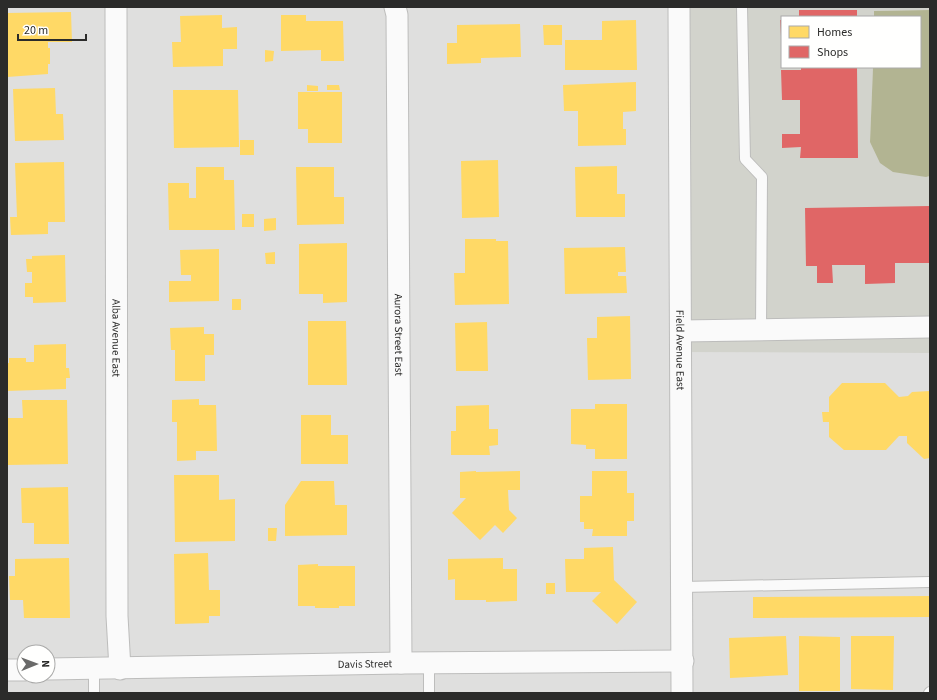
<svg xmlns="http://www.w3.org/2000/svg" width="937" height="700" font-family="'Source Sans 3',sans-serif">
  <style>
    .built { fill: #d2d3cc }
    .water { fill: #b2b492 }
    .homes { fill: #ffd966 }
    .shops { fill: #e06666 }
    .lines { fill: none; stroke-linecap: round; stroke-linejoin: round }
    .lane-casing { stroke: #bdbdbc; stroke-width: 12 }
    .street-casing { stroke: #bdbdbc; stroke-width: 23 }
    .lane { stroke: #fafafa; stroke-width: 10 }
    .street { stroke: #fafafa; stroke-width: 21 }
    .labels { text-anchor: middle; stroke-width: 4; stroke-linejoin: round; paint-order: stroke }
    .street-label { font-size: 11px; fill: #2b2b2a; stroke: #fffffe }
  </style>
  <rect width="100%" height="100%" fill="#dfdfde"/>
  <path class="built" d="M 674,7 L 930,7 L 930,10 L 875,11 L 874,17 L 782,17 L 782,67 L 873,67 L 870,142 L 926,177 L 930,176 L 930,353 L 676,352 Z"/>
  <path class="water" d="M 930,10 L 930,176 L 926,177 L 893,172 L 880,163 L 870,142 L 873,67 L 920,67 L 920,17 L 874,17 L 874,11 Z"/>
  <path class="homes" d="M 71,12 L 72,42 L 48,42 L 48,48 L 50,48 L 50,64 L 48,64 L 48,74 L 7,77 L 7,13 Z
    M 222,15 L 222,28 L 237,27 L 237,49 L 223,49 L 223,66 L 173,67 L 172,42 L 181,42 L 180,16 Z
    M 281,15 L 306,15 L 306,21 L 343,21 L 344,61 L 321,61 L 321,50 L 281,51 Z
    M 636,20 L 637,70 L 565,70 L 565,40 L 602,40 L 602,21 Z
    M 520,24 L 521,57 L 481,58 L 481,63 L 447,64 L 447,43 L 457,43 L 457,25 Z
    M 543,25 L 562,25 L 562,45 L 544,45 Z
    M 265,50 L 274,51 L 273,61 L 265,62 Z
    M 636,82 L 636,111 L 623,112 L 623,129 L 626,129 L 626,145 L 578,146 L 578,111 L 564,111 L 563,85 Z
    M 307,85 L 318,86 L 318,91 L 307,91 Z
    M 327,85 L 339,85 L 340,90 L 327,90 Z
    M 55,88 L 56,114 L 63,114 L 64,140 L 15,141 L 13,89 Z
    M 173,90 L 238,90 L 239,147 L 174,148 Z
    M 298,92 L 342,92 L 342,143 L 308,143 L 308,129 L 298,129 Z
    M 240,140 L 254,140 L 254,155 L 240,155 Z
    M 498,160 L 499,217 L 462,218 L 461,161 Z
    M 64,162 L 65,222 L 48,222 L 48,234 L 11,235 L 10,217 L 17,217 L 15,163 Z
    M 617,166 L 617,194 L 625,194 L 625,217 L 576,217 L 575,167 Z
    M 196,167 L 224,167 L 224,180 L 234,180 L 235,230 L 169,230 L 168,183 L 189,183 L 189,198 L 196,198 Z
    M 296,167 L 334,167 L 334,197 L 344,197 L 344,224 L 297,225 Z
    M 242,214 L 254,214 L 254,227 L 242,227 Z
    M 276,218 L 276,230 L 264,231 L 264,219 Z
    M 465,239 L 496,239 L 496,241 L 508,241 L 509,304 L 455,305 L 454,273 L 465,273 Z
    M 347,243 L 347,302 L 323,303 L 323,294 L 299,294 L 299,244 Z
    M 625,247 L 626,272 L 618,272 L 618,276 L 626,276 L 627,293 L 565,294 L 564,248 Z
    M 219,249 L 219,301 L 169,302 L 169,281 L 191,281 L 191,275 L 181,275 L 180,250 Z
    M 275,252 L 275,264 L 266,264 L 265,253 Z
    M 65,255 L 66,302 L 33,303 L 33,297 L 25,297 L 25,283 L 32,283 L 32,272 L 27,272 L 26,259 L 32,259 L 32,256 Z
    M 232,299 L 241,299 L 241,310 L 232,310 Z
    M 630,316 L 631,379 L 588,380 L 587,338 L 597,338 L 597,317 Z
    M 308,321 L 346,321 L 347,385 L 308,385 Z
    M 487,322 L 488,371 L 456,371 L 455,323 Z
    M 204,327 L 204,334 L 214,334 L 214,355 L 205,355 L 205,381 L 175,381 L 175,350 L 171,350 L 170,328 Z
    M 66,344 L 66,368 L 69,368 L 70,378 L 66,378 L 66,389 L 7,391 L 7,363 L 9,363 L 9,358 L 26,358 L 26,362 L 34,362 L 34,345 Z
    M 842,383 L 885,383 L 899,397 L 908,396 L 912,392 L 930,391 L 930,458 L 924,459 L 907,443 L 907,436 L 899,436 L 886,450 L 844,450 L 829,437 L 829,422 L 823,422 L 822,412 L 829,412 L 829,397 Z
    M 199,399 L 199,405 L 216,405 L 217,451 L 196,451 L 196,460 L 177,461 L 177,422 L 172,422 L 172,400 Z
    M 22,400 L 67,400 L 68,464 L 7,465 L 8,418 L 23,418 Z
    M 595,404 L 627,404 L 627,459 L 595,459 L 595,449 L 586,449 L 586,445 L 571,444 L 571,409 L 595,409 Z
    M 489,405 L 489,429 L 498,429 L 498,445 L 489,446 L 490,455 L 451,455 L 451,431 L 456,431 L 456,406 Z
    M 301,415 L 331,415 L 331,435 L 348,435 L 348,464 L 301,464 Z
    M 476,471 L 476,472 L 520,471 L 520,490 L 508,490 L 509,510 L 517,518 L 503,533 L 495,525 L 480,540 L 452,513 L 466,498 L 460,498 L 460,472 Z
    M 592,471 L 627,471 L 627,493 L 634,493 L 634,521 L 627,521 L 627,536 L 592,536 L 593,529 L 584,529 L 584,522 L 580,522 L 580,496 L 592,496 Z
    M 174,475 L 219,475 L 219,500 L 235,499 L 235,541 L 175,542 Z
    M 301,481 L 334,481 L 335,505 L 347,505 L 347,535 L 285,536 L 285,505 Z
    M 68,487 L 69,544 L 34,544 L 34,523 L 22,523 L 21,488 Z
    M 268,528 L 277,528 L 276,541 L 268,541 Z
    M 613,547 L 614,580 L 637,602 L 617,624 L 592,601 L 601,592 L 566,592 L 565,559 L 584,559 L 584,548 Z
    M 208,553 L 209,590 L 220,590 L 220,616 L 209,616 L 209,623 L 175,624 L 174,554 Z
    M 69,558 L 70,618 L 24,618 L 23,600 L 10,600 L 9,576 L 15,576 L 15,559 Z
    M 503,558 L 503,569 L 517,569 L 517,601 L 486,602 L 486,600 L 455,600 L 455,579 L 448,580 L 448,559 Z
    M 318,564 L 318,566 L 355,566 L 355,606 L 339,606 L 339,608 L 315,608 L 315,606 L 298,606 L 298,565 Z
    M 546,583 L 555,583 L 555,594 L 546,594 Z
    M 930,596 L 930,617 L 753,618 L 753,597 Z
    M 786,636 L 788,675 L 730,678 L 729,638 Z
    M 799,636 L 840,637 L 840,691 L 799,691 Z
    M 851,636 L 894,636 L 893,690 L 851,689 Z"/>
  <path class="shops" d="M 799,10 L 857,10 L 857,17 L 799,17 Z
    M 780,20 L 782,20 L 782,36 L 781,36 Z
    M 801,67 L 857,67 L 858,158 L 800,158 L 801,147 L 782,148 L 782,134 L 800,134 L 800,100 L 782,100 L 781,70 L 801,70 Z
    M 930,206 L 930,263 L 895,263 L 895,283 L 865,284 L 865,265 L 832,265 L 833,283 L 817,283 L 817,266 L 806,266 L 805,208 Z"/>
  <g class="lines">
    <g class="lane-casing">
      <path id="lane" d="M 742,7 L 745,159 L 762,177 L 761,329
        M 682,587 L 930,582
        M 429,663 L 429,693
        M 94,669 L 94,693
        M 929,693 L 930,692"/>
    </g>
    <g class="street-casing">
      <g id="street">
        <path id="s1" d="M 116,7 L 117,616 L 120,669"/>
        <path id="s2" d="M 395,7 L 397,15 L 401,663"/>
        <path id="s3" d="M 679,7 L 682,693"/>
        <path d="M 681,331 L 930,327"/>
        <path id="s4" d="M 48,669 L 401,663 L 683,661"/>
        <path d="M 7,670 L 24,670"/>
      </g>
    </g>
    <use href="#lane" class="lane"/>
    <use href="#street" class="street"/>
  </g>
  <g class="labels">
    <g class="street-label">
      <text dy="4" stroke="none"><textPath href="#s2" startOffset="328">Aurora Street East</textPath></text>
      <text dy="4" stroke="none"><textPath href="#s1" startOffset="331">Alba Avenue East</textPath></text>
      <text dy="4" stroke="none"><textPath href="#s3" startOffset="343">Field Avenue East</textPath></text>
      <text dy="4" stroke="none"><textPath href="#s4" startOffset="317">Davis Street</textPath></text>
    </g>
  </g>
  <rect width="937" height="700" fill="none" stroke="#2b2b2a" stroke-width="16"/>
  <rect x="781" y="16" width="140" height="52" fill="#fffffe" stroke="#aaaaa9"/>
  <rect x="789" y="26" width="20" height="12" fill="#ffd966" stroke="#aaaaa9"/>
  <text x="817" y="36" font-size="12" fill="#2b2b2a">Homes</text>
  <rect x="789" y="46" width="20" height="12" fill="#e06666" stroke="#aaaaa9"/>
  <text x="817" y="56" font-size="12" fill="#2b2b2a">Shops</text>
  <g transform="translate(36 664) rotate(89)"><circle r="19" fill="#fffffe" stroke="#aaaaa9"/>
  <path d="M0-3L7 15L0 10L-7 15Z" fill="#6a6a69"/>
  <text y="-6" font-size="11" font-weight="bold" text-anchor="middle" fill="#2b2b2a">N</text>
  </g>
  <path d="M18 34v6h68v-6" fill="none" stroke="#2b2b2a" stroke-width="2"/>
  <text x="24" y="34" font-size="12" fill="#2b2b2a" stroke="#fffffe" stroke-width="3" paint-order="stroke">20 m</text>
</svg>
